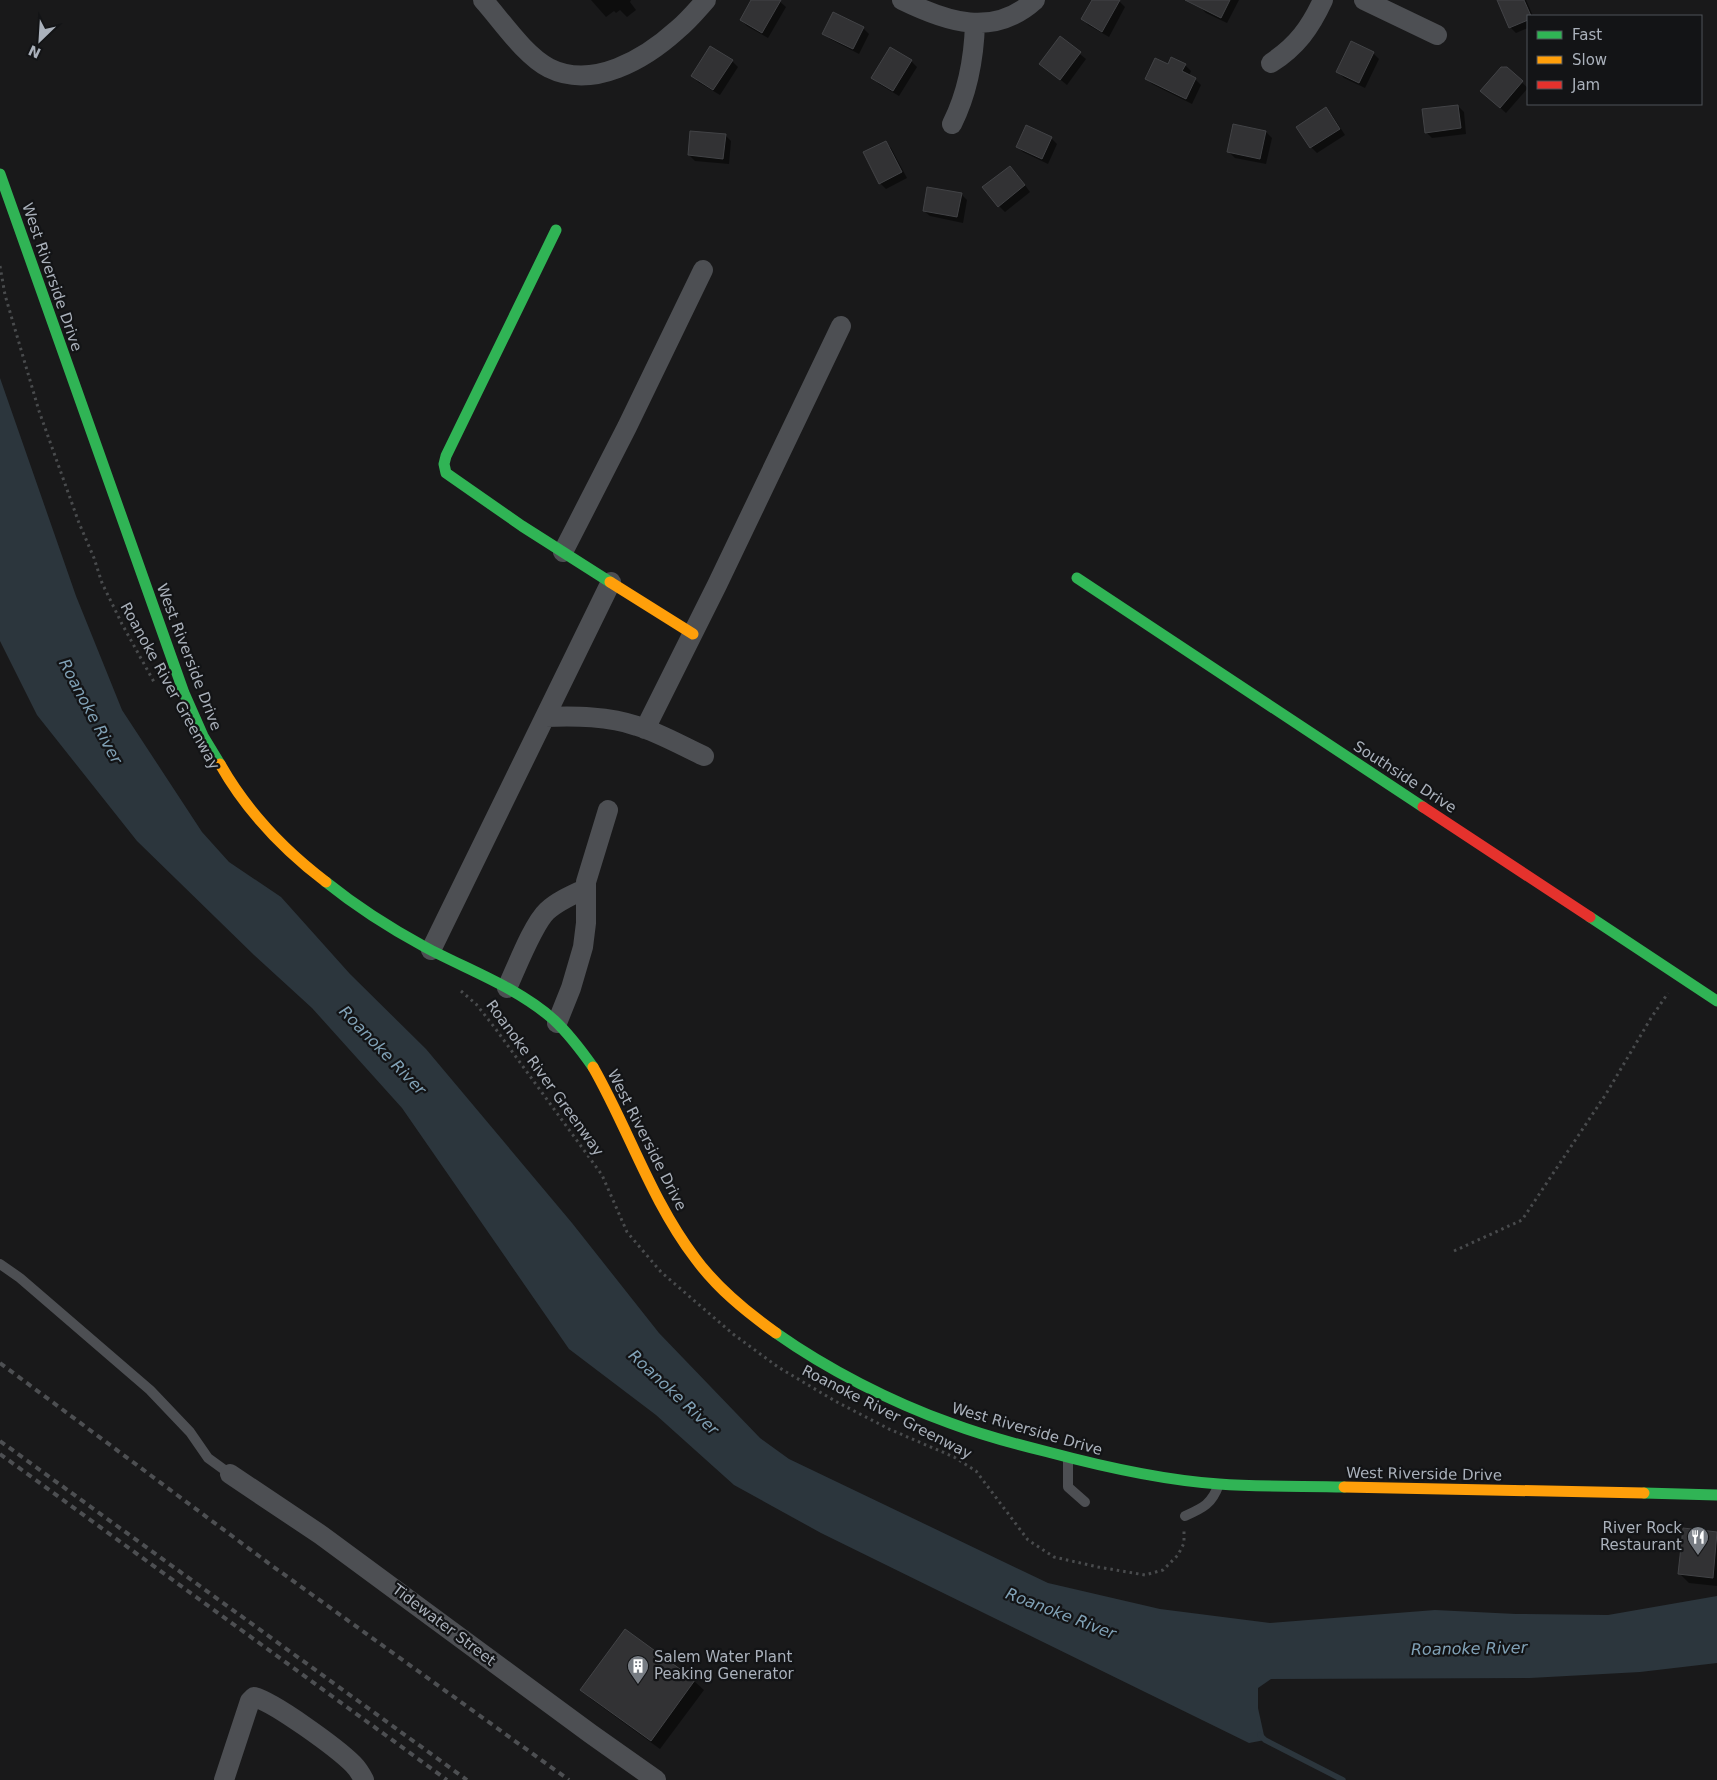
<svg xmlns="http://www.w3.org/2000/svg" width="1717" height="1780" font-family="'DejaVu Sans',sans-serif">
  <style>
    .water { fill: #2c363d }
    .shadow { fill: #0007 }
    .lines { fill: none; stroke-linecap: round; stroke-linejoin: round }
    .stream { stroke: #2c363d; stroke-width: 5.5 }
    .building { fill: #323234; stroke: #424346 }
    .path { stroke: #494b4d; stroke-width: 3; stroke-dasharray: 2.5 4; stroke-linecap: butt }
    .lane { stroke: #4d4f53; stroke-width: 10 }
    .street { stroke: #4d4f53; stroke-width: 20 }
    .fast { stroke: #30b455; stroke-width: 11 }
    .slow { stroke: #ff9f0a; stroke-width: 11 }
    .jam { stroke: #e5322d; stroke-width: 11 }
    .rail { stroke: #4d4f52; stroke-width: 4; stroke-dasharray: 6 5; stroke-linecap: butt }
    .labels { text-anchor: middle; stroke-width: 4.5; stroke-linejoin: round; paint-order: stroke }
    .street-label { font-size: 15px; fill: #aab1bb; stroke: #131416 }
    .poi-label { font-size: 15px; fill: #aab1bb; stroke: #131416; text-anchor: end }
    .water-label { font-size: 16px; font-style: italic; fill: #81a2b7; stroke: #131416 }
  </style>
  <rect width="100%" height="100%" fill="#19191a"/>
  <path class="water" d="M 0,378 L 76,596 L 122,710 L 202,832 L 229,862 L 281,897 L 350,974 L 426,1049 L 572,1223 L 659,1333 L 760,1438 L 789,1459 L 1048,1583 L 1160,1609 L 1270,1623 L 1435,1610 L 1516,1614 L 1608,1615 L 1717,1596 L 1717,1663 L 1640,1672 L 1530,1678 L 1271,1679 L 1258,1688 L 1258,1708 L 1265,1740 L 1249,1743 L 821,1533 L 734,1485 L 656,1415 L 569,1349 L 402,1108 L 312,1008 L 254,955 L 137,841 L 37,715 L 0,641 Z"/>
  <path class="shadow" d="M 591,0 L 631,0 L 630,2 L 636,10 L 627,17 L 620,10 L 616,13 L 614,11 L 606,17 Z
    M 753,0 L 778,0 L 786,7 L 768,38 L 747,26 L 741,20 Z
    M 1094,0 L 1118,0 L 1125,7 L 1109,37 L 1088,25 L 1083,19 Z
    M 1204,0 L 1239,0 L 1227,23 L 1206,13 L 1200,7 Z
    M 1498,0 L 1526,0 L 1533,16 L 1528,16 L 1528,28 L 1516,33 L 1510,27 Z
    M 863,28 L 869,34 L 859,54 L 830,39 L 824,33 Z
    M 1060,38 L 1086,59 L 1067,85 L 1041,64 Z
    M 1373,53 L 1379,59 L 1365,88 L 1344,78 L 1338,72 Z
    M 732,61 L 738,67 L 720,95 L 698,82 L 693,76 Z
    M 911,61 L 917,67 L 899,96 L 879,84 L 873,78 Z
    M 1185,65 L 1191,71 L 1189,76 L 1195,79 L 1201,85 L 1192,104 L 1152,84 L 1147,79 L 1169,66 Z
    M 1503,66 L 1528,88 L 1506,113 L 1482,91 Z
    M 1458,106 L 1464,112 L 1466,134 L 1432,138 L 1426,132 Z
    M 1326,109 L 1332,115 L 1345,135 L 1317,153 L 1311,147 Z
    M 1266,132 L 1272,138 L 1266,164 L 1235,158 L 1229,152 Z
    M 725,135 L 731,141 L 729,164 L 695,161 L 689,155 Z
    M 1051,138 L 1057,144 L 1048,164 L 1023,152 L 1017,146 Z
    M 885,142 L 891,148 L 907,178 L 886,189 L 880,183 Z
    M 1016,173 L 1030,192 L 1005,212 L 999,206 Z
    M 961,194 L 967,200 L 963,223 L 930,216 L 924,211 Z
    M 1685,1530 L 1717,1533 L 1717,1586 L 1689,1583 L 1680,1574 Z
    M 694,1681 L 704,1690 L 660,1749 L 591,1699 L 582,1689 Z"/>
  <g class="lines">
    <path class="stream" d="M 1260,1735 L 1265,1740 L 1343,1780"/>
  </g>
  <path class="building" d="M 751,0 L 781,0 L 762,33 L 740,20 Z
    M 1092,0 L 1120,0 L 1102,32 L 1081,19 Z
    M 1185,0 L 1230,0 L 1221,18 Z
    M 1497,0 L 1524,0 L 1531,16 L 1528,16 L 1528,20 L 1509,28 Z
    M 833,12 L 864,27 L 853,49 L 822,34 Z
    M 1060,36 L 1081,52 L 1060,80 L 1039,64 Z
    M 1351,41 L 1374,52 L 1359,83 L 1336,72 Z
    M 710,46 L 733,60 L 713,90 L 691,76 Z
    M 890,47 L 912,60 L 893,91 L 871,78 Z
    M 1171,57 L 1186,64 L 1182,71 L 1196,78 L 1186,99 L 1145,79 L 1155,58 L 1168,64 Z
    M 1501,67 L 1507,67 L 1523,81 L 1500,108 L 1480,91 Z
    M 1458,105 L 1461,128 L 1425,133 L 1422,109 Z
    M 1326,107 L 1340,129 L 1310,148 L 1296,127 Z
    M 1233,124 L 1266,131 L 1260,159 L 1227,152 Z
    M 1026,125 L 1052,137 L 1042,159 L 1016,147 Z
    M 690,131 L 726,134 L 723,159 L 688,155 Z
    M 886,141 L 902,172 L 879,184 L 863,152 Z
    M 1010,166 L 1025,185 L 998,207 L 982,187 Z
    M 927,187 L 962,193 L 957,217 L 923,211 Z
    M 1683,1528 L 1717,1532 L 1713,1578 L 1678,1574 Z
    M 625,1629 L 695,1680 L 651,1741 L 580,1690 Z"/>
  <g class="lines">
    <path class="path" d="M 0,266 L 5,295 L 39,411 L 79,523 L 94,558 L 102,583 L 122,624 L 154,682
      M 461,991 L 476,1004 L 495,1028 L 602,1175 L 627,1232 L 661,1272 L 733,1334 L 778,1367 L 835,1401 L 889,1429 L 954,1457 L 976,1471 L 1028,1540 L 1054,1557 L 1098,1567 L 1145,1575 L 1163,1570 L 1178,1555 L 1184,1543 L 1184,1529
      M 1454,1251 L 1522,1220 L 1606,1094 L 1651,1018 L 1668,993"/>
    <path class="lane" d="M 0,1264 L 20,1278 L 150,1390 L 190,1432 L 208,1458 L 230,1474
      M 1068,1459 L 1068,1487 L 1085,1502
      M 1185,1516 C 1203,1508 1212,1504 1219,1484"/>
    <path class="street" d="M 483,0 C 502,21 524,55 549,68 C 593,90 645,59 677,30 C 688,21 697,10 706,0
      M 902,0 C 947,22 993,38 1035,0
      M 1364,0 L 1437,35
      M 1271,63 C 1297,46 1310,28 1323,0
      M 952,124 C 968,92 974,59 975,23
      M 563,552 L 627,427 L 703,270
      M 545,717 C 575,716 609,716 637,726 C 660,733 682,746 704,756
      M 645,729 L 717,585 L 841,326
      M 431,950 L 611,582
      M 507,988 C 516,969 533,924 547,911 C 558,901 572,895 585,889
      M 557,1023 L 571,988 L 583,947 L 586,923 L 586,882 L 608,810
      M 230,1474 L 321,1535 L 591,1734 L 656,1780
      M 224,1780 L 250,1701 L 254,1697 C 274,1702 337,1748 353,1764 C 358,1769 361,1774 364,1780"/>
    <path class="fast" d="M 0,174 L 184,693 L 203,736 L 220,764
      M 556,230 L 446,456 L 444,464 L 446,473 L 522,526 L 610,582
      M 1077,578 L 1423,807
      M 326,882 C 357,907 390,928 425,947 C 468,970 517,987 554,1020 C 569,1034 581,1050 593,1067
      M 1590,917 L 1717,1001
      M 776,1333 C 827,1369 891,1402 950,1423 C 982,1435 1015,1444 1048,1452 C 1104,1467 1161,1480 1219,1484 C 1260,1487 1303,1486 1344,1487
      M 1644,1493 L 1717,1495"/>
    <path class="slow" d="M 610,582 L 693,634
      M 220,764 C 246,810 284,850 326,882
      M 593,1067 C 629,1130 651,1200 695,1258 C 717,1288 745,1311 776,1333
      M 1344,1487 L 1644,1493"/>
    <path class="jam" d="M 1423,807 L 1590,917"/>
    <path class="rail" d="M 0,1363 L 271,1565 L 569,1780
      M 0,1441 L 467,1780
      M 0,1454 L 447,1780"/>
  </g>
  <defs>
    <g id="restaurant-pin" transform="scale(1.125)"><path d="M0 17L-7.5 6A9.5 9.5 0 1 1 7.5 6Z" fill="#777c83" stroke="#131416"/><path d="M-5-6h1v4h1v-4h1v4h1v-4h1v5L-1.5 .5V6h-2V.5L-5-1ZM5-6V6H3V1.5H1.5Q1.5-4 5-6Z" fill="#fff"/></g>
    <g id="building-pin" transform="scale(1.125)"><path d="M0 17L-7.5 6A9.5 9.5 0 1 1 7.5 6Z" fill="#777c83" stroke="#131416"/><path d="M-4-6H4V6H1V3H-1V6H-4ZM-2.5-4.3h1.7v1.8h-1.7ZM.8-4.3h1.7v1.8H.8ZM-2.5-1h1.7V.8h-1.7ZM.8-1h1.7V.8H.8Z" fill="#fff"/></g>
  </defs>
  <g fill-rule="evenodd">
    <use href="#restaurant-pin" x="1698" y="1537"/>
    <use href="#building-pin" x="638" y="1666"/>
  </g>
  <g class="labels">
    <g class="street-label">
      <text transform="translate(52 277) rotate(71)" y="5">West Riverside Drive</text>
      <text transform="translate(189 657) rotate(69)" y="5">West Riverside Drive</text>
      <text transform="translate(170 686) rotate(61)" y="5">Roanoke River Greenway</text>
      <text transform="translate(1405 777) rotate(33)" y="5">Southside Drive</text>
      <text transform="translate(545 1078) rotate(54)" y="5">Roanoke River Greenway</text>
      <text transform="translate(647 1140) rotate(63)" y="5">West Riverside Drive</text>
      <text transform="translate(887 1412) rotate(27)" y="5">Roanoke River Greenway</text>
      <text transform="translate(1027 1429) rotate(16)" y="5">West Riverside Drive</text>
      <text transform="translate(1424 1474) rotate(1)" y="5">West Riverside Drive</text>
      <text transform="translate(444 1625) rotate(37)" y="5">Tidewater Street</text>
    </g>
    <g class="poi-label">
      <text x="1682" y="1533">River Rock<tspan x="1682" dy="17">Restaurant</tspan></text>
      <text x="654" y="1662" text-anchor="start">Salem Water Plant<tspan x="654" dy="17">Peaking Generator</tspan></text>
    </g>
    <g class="water-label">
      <text transform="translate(91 711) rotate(62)" y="6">Roanoke River</text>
      <text transform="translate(383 1050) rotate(46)" y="6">Roanoke River</text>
      <text transform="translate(674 1392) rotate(43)" y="6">Roanoke River</text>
      <text transform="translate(1061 1613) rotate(21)" y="6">Roanoke River</text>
      <text transform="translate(1469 1648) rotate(-1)" y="6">Roanoke River</text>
    </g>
  </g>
  <rect x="1527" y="15" width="175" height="90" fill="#131416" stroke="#4f5358"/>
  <rect x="1537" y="31" width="25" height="8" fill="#30b455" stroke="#4f5358"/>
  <text x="1572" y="40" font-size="15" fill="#aab1bb">Fast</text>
  <rect x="1537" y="56" width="25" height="8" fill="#ff9f0a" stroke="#4f5358"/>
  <text x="1572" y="65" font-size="15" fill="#aab1bb">Slow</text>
  <rect x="1537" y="81" width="25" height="8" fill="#e5322d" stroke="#4f5358"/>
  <text x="1572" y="90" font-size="15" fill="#aab1bb">Jam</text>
  <g transform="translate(40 40) rotate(205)" stroke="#131416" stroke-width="4" paint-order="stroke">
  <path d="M0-4L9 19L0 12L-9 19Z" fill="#aab1bb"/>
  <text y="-8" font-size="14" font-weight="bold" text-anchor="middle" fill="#aab1bb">N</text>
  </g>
</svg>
